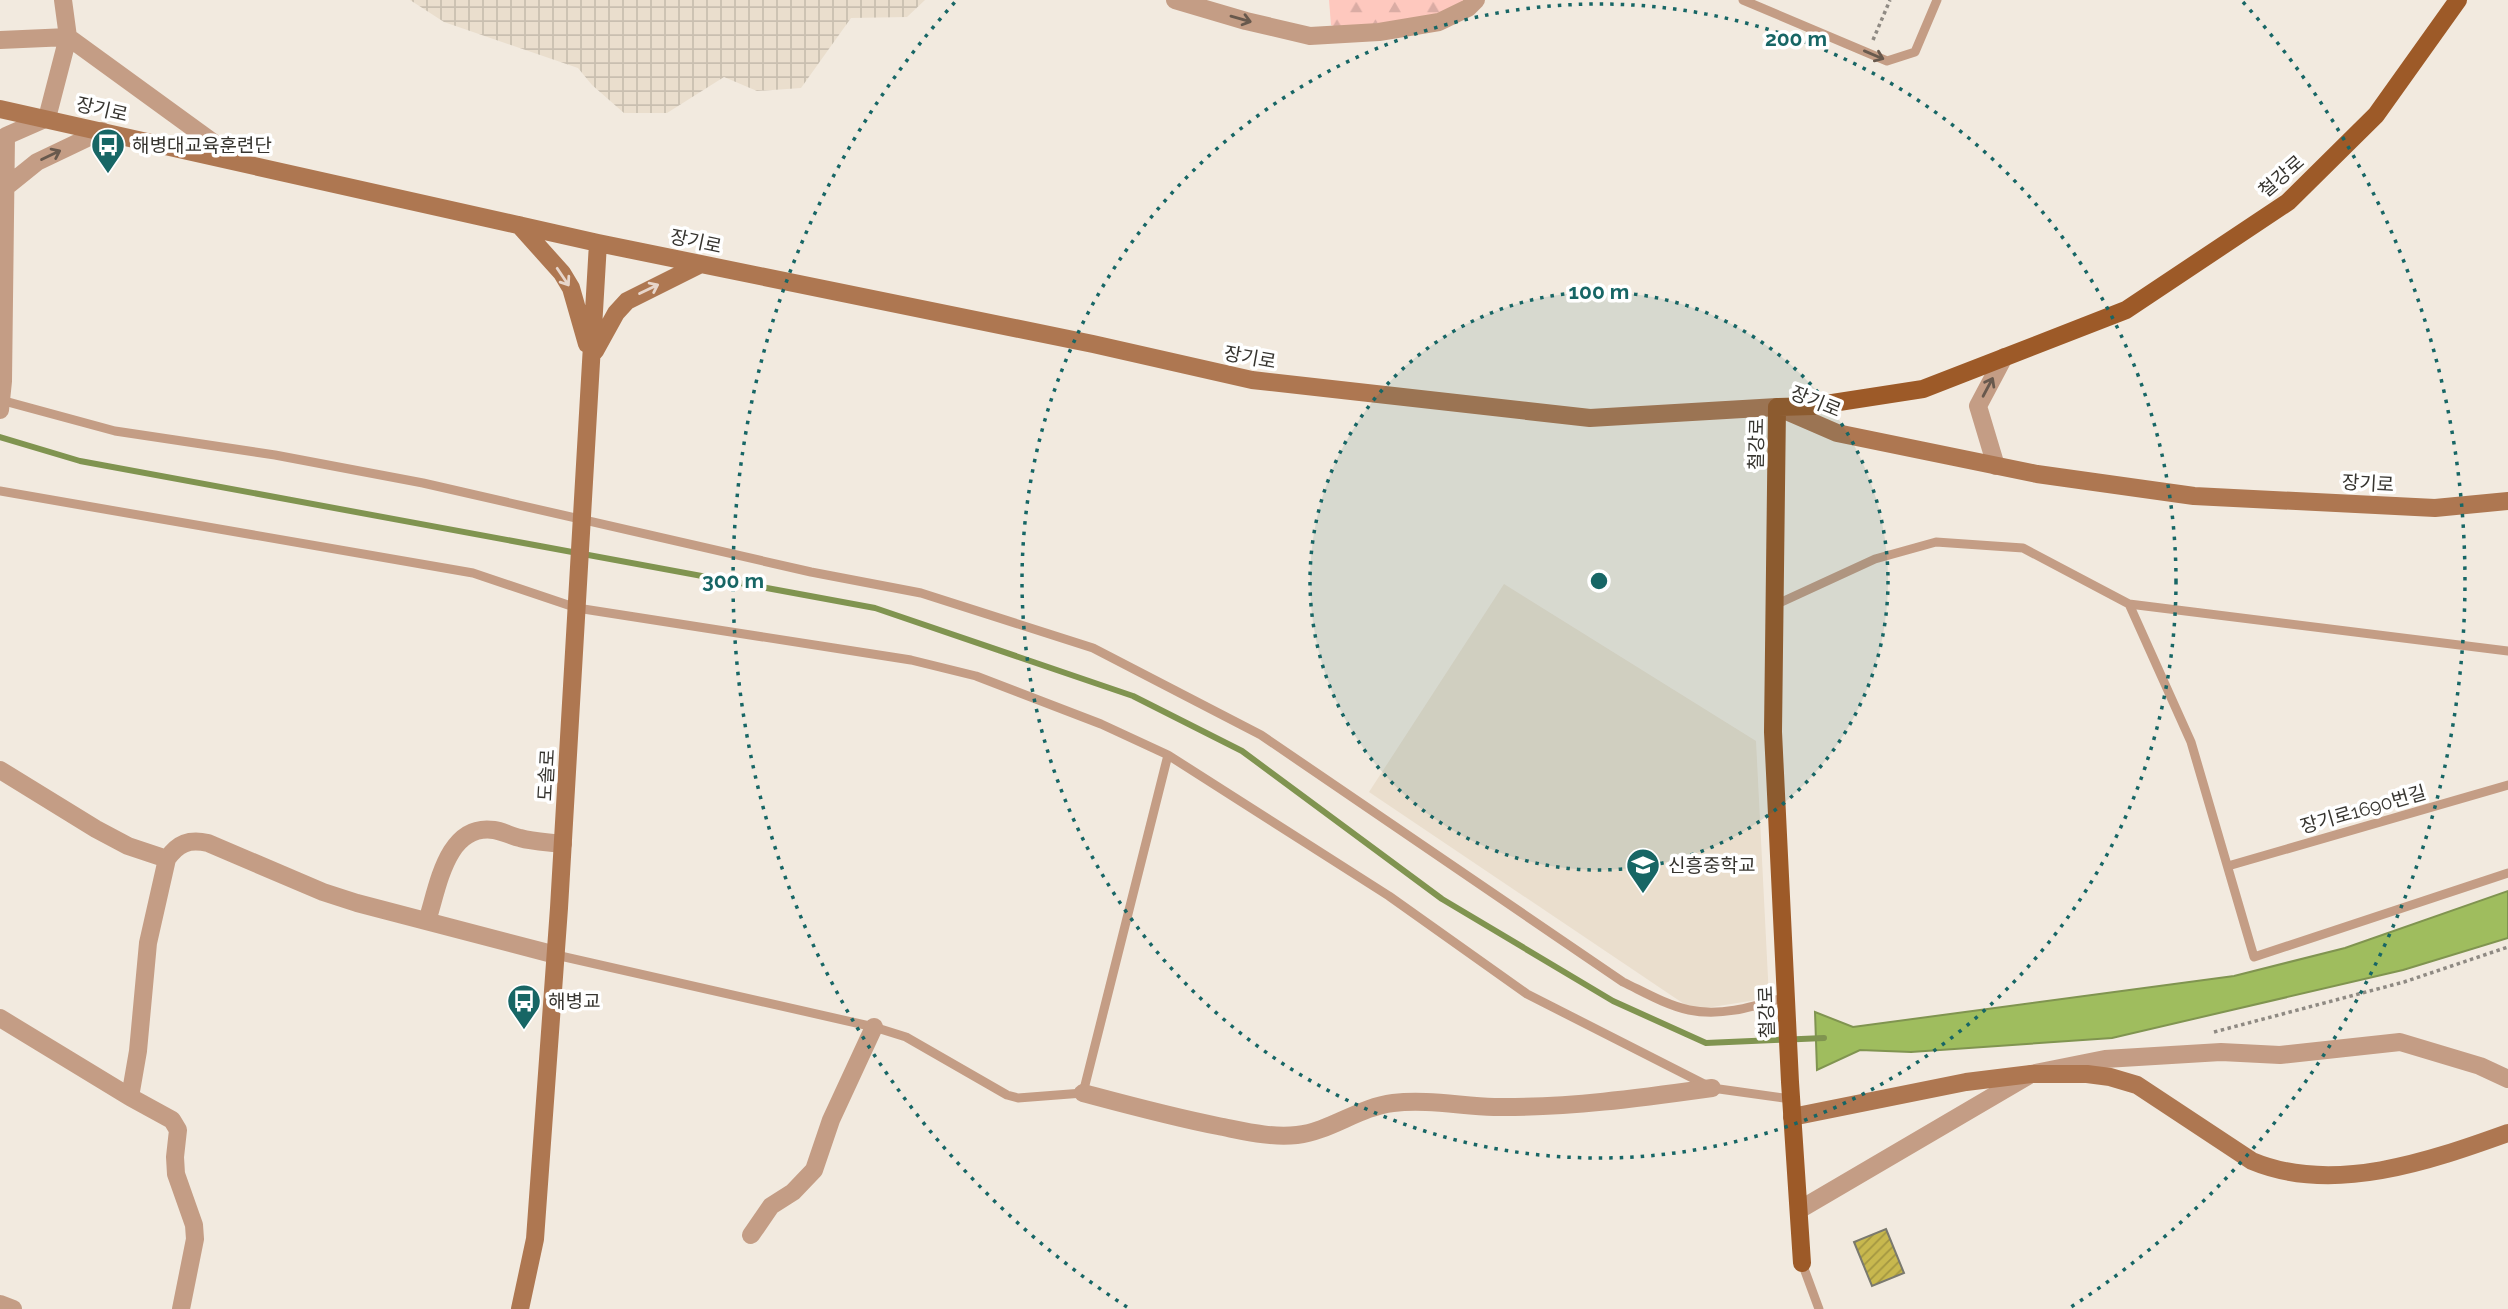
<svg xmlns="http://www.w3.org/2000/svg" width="2508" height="1309" font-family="Raleway,'Noto Sans KR',sans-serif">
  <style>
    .built { fill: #eadecd }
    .industrial { fill: url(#industrial-grid) }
    .forest { fill: url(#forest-firs) }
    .water { fill: #9fbd5e; stroke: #809450; stroke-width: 2 }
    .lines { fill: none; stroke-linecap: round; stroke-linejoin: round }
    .stream { stroke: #809450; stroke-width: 6 }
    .building { fill: url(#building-hatch); stroke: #7a796e; stroke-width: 2 }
    .path { stroke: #8f8a83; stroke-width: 3.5; stroke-dasharray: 3.5 3.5; stroke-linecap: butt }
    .lane { stroke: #c49d85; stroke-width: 9 }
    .street { stroke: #c49d85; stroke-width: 18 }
    .secondary { stroke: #ae7751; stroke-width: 18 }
    .primary { stroke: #9d5a28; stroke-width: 18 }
    .oneway { stroke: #68594d }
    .oneway2 { stroke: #e7d6cb }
    .ring { fill: none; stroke: #176665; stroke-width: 3.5; stroke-dasharray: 3.5 7 }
    .labels { text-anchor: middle; stroke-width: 7; stroke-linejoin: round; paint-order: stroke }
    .street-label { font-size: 19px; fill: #36342f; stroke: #fff }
    .poi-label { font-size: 19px; fill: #36342f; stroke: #fff; text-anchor: start }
    .centre { fill: #176665; stroke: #fff; stroke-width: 3.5 }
    .ring-label { font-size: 21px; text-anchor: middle; font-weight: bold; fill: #176665; stroke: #fff; stroke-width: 7; stroke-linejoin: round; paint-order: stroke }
  </style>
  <defs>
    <pattern id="industrial-grid" width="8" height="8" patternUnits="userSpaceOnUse" patternTransform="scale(1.75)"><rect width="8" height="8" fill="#eadecd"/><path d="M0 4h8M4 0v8" fill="none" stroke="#c9bfb0"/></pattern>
    <pattern id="forest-firs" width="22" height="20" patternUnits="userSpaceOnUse" patternTransform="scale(1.75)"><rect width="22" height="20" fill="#fec8be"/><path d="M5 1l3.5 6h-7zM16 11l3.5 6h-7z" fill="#daaca4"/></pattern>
    <pattern id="building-hatch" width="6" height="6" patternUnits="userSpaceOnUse" patternTransform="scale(1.75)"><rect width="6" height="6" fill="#c8b84e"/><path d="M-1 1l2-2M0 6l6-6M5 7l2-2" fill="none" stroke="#a39641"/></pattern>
  </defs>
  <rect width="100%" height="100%" fill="#f2eadf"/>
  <path class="built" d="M 1504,584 L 1756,741 L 1769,998 L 1693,1010 L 1369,792 Z"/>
  <path class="industrial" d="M 410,0 L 925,0 L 907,17 L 851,18 L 801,88 L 757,91 L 724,77 L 667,113 L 624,113 L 592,85 L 578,68 L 444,22 Z"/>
  <path class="forest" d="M 1329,0 L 1466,0 L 1435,17 L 1343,30 L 1331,25 Z"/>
  <path class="water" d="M 2508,891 L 2508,938 L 2403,970 L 2112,1038 L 1911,1052 L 1860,1050 L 1817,1070 L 1815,1012 L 1853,1027 L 2234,976 L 2345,948 Z"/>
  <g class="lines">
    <path class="stream" d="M 0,437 L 80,461 L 875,608 L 1133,696 L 1242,751 L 1442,899 L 1613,1001 L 1706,1043 L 1824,1038"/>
  </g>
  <path class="building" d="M 1886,1229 L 1904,1273 L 1872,1286 L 1854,1242 Z"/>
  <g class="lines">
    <path class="path" d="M 1873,40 L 1890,0
      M 2214,1032 L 2404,982 L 2508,947"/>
    <path class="lane" d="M 1743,0 L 1887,61 L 1915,52 L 1937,0
      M 1,400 L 115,431 L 275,455 L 423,483 L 811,572 L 921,593 L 1093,648 L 1261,735 L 1623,982 C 1644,992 1666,1005 1689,1010 C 1722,1017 1755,1006 1786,997
      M 0,491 L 473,573 L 577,608 L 911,660 L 976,676 L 1101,724 L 1168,755 L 1083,1093 L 1018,1098 L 1007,1095 L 906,1037 L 874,1027 L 556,955
      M 2129,604 L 2191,742 L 2254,957 L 2508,873
      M 1775,605 L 1875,559 L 1936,542 L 2023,548 L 2129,604 L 2508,651
      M 1168,755 L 1389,896 L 1527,994 L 1712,1088 L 1791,1099
      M 2228,866 L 2508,785
      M 1802,1263 L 1819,1309"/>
    <path class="street" d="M 1175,0 L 1246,21 L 1310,36 L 1379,32 L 1439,22 L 1468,8 L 1476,0
      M 0,40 L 68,37 L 240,162
      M 6,187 L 37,162 L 102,131
      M 0,410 L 3,381 L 6,136 L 47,118 L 68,37 L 63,0
      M 1996,466 L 1978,406 L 2004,357
      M 0,770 L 96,829 L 128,846 L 167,859
      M 427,921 C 438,888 446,823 494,830 C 502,831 511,836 520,838 C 534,842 549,842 563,844
      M 0,1018 L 130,1097 L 138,1051 L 148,943 L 167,859 C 178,843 189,839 208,843 L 323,892 L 357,903 L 556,955
      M 1083,1093 C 1128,1105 1172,1117 1218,1126 C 1244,1131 1270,1138 1297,1135 C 1331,1131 1359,1107 1393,1103 C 1427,1099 1461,1106 1494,1107 C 1568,1108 1640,1098 1712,1088
      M 130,1097 L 172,1120 L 178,1130 L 175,1157 L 176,1174 L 194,1225 L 195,1239 L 181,1309
      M 1799,1210 L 2031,1074 L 2105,1059 L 2221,1052 L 2280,1055 L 2400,1042 L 2480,1066 L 2508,1079
      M 751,1235 L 771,1206 L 793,1192 L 814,1170 L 831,1120 L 874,1027
      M 0,1304 L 13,1309"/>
    <path class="secondary" d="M 0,109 L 598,243 L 1093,344 L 1252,380 L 1590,418 L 1777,407 L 1837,433 L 2037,474 L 2194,496 L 2435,508 L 2508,501
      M 519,225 L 562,273 L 571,288 L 587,344
      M 595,351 L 616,313 L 627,301 L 701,264
      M 1792,1117 L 1966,1082 L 2031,1074 L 2087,1074 L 2110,1077 L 2137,1085 L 2252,1161 C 2333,1195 2430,1161 2508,1133
      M 520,1309 L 535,1239 L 559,908 L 598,243"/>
    <path class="primary" d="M 1802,1263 L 1790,1082 L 1773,732 L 1777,407 L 1813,406 L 1923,389 L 2126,310 L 2288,202 L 2376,115 L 2458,0"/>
  </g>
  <defs><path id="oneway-shaft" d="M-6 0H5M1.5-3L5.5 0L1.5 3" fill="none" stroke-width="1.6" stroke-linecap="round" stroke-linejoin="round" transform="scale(1.75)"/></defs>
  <g class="oneway">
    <use href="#oneway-shaft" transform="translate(1241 19) rotate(16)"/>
    <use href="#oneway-shaft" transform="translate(1874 55) rotate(23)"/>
    <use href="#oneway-shaft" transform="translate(51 155) rotate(-26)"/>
    <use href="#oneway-shaft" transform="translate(1988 387) rotate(-62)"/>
  </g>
  <g class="oneway2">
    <use href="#oneway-shaft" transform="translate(563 277) rotate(56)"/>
    <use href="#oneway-shaft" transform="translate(649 289) rotate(-26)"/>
  </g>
  <circle cx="1599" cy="581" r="289" fill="#176665" fill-opacity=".12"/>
  <g class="ring">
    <circle cx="1599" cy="581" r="289"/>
    <circle cx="1599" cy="581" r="577"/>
    <path d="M1127 1307A866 866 0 0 1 955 2M2243 2A866 866 0 0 1 2071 1307"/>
  </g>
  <defs>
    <g id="bus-pin" transform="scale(1.75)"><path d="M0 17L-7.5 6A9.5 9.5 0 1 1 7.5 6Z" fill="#176665" stroke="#fff"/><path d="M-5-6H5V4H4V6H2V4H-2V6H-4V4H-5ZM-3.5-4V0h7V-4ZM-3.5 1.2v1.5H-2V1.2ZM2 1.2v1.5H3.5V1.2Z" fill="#fff"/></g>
    <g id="school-pin" transform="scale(1.75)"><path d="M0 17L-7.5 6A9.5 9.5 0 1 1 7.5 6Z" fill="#176665" stroke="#fff"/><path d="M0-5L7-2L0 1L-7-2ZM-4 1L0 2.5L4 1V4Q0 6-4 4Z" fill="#fff"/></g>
  </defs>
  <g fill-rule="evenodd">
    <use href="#bus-pin" x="108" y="145"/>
    <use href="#school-pin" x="1643" y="865"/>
    <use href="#bus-pin" x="524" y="1001"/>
  </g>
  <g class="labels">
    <g class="street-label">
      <text transform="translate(102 109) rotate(13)" y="7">장기로</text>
      <text transform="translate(2281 176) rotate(-41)" y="7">철강로</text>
      <text transform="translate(696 241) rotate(12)" y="7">장기로</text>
      <text transform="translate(1250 357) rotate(10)" y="7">장기로</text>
      <text transform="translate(1816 401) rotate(22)" y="7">장기로</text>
      <text transform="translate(1756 444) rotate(-89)" y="7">철강로</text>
      <text transform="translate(2368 483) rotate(3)" y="7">장기로</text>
      <text transform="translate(546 775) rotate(-87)" y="7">도솔로</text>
      <text transform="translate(2363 809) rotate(-16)" y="7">장기로1690번길</text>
      <text transform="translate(1766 1012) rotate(-92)" y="7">철강로</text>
    </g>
    <g class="poi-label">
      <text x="132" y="152">해병대교육훈련단</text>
      <text x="1668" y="872">신흥중학교</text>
      <text x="548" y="1008">해병교</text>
    </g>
  </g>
  <circle cx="1599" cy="581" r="10" class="centre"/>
  <g class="ring-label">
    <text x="1796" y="46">200 m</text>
    <text x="1599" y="299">100 m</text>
    <text x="733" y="588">300 m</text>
  </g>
</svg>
